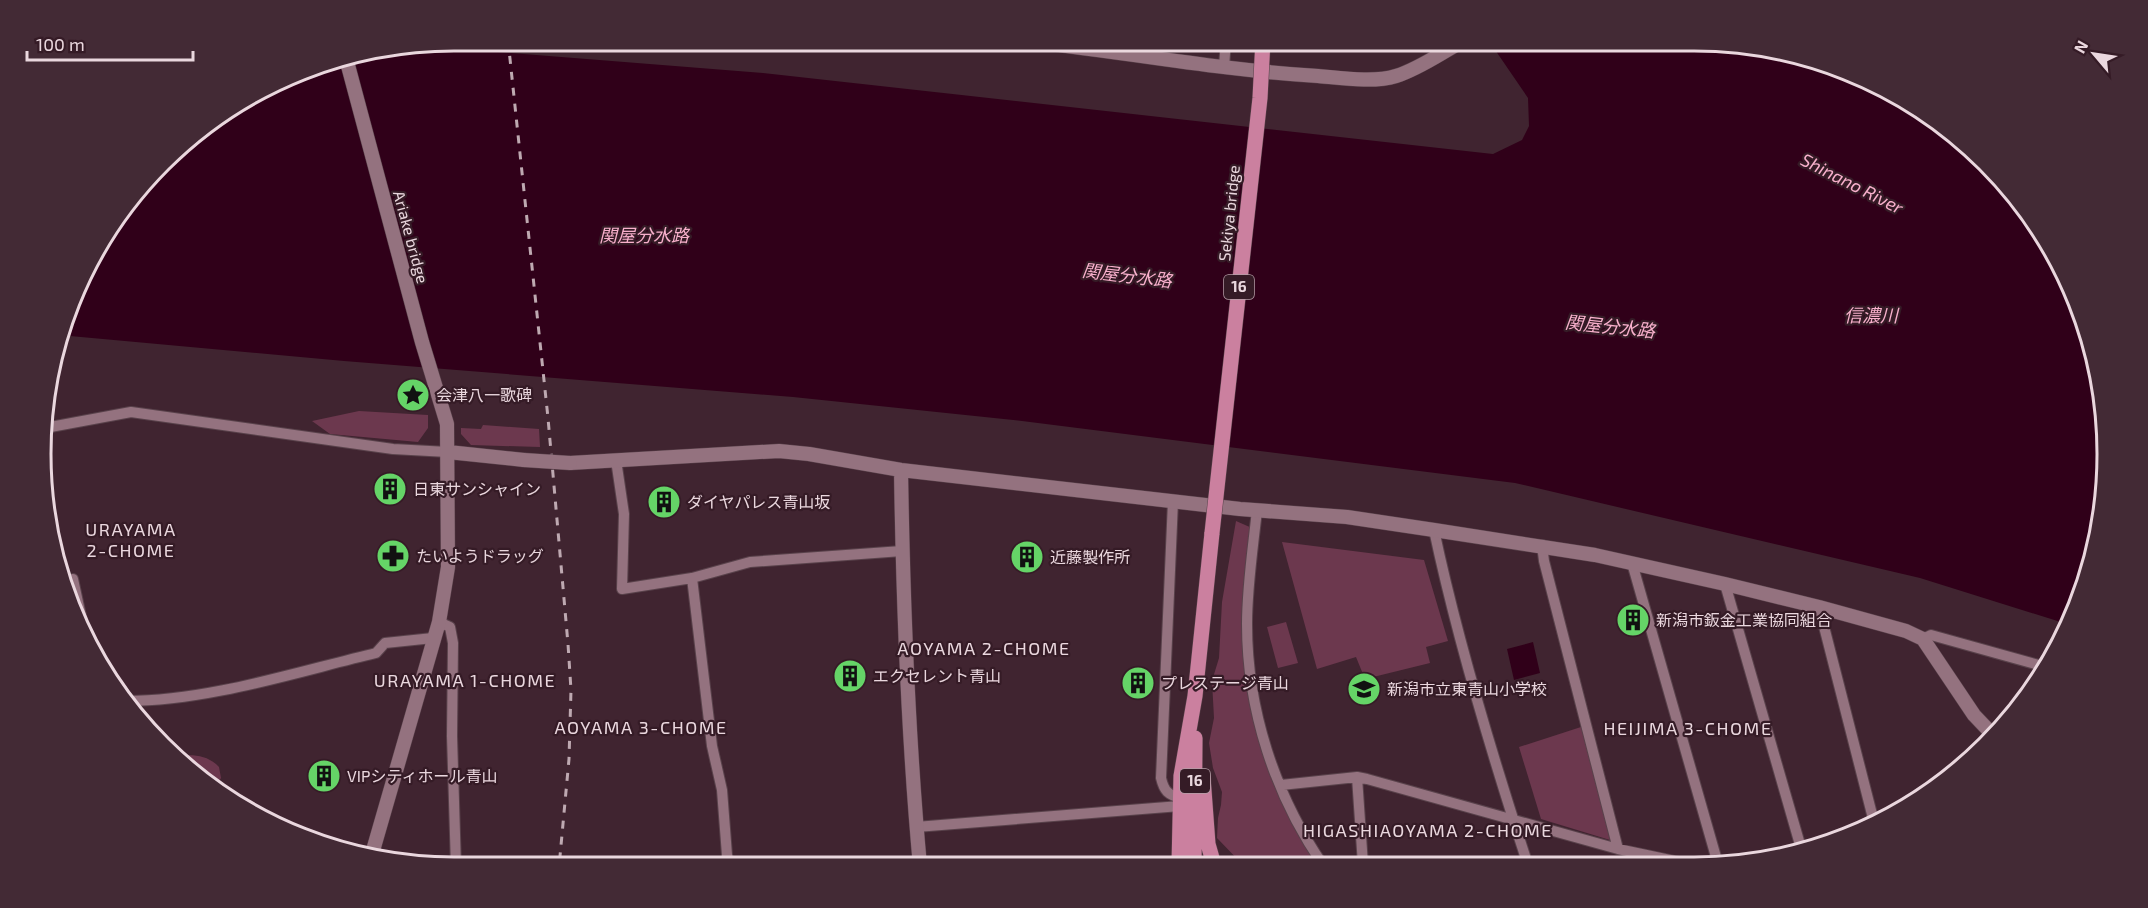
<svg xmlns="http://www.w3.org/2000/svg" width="2148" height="908" font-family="'Exo 2','Noto Sans JP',sans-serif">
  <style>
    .green { fill: #6c384e }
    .water { fill: #300019 }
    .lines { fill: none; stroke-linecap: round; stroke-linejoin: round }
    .minor-casing { stroke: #59424b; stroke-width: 12 }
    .tertiary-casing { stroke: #59424b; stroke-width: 15 }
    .primary-casing { stroke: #59424b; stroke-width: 16 }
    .minor { stroke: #94727f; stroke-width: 10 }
    .tertiary { stroke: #94727f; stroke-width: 14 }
    .primary { stroke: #cb809f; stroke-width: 15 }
    .rail { stroke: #bea9b1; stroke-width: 3; stroke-dasharray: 8 8; stroke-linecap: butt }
    .tertiary-bridge-casing { stroke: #59424b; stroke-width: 15; stroke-linecap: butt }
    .primary-bridge-casing { stroke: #59424b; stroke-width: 16; stroke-linecap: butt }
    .tertiary-bridge { stroke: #94727f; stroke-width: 14 }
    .primary-bridge { stroke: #cb809f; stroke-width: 15 }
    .labels { text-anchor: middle; stroke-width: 4.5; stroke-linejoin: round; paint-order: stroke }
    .shield { fill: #351b26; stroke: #b49fa7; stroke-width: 1.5 }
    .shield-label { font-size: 15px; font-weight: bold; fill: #ead7de }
    .street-label { font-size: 16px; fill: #ead7de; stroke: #351b26 }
    .poi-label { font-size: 16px; fill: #ead7de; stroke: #351b26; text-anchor: start }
    .water-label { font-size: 18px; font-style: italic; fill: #f8b0cc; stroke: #351b26 }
    .neighbourhood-label { font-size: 18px; letter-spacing: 1.5px; fill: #ead7de; stroke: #351b26 }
    .rim { fill: none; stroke: #ead7de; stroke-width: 3 }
  </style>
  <rect width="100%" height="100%" fill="#402430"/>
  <path class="green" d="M 359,411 L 428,415 L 428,428 L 418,442 L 330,434 L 312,421 Z
    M 483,425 L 539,429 L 540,447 L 471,445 L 461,434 L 461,428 L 481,429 Z
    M 1236,521 L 1252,528 L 1246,588 L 1258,724 L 1319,865 L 1243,865 L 1217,838 L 1218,818 L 1221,805 L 1222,792 L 1213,768 L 1209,743 L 1214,718 L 1212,681 L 1219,658 L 1222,602 Z
    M 1282,542 L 1424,560 L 1448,641 L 1426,647 L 1430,663 L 1365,679 L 1356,657 L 1317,669 Z
    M 1286,622 L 1298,663 L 1278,668 L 1267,627 Z
    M 1581,727 L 1584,729 L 1610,840 L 1541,819 L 1519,747 Z
    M 178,756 C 193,754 208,755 219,767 L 221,778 L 217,784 L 211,787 L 202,782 Z"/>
  <path class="water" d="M 1489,41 L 1694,41 L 1827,62 L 1900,96 L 1966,143 L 2022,202 L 2065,271 L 2093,347 L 2107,427 L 2104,508 L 2086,587 L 2067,624 L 1920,578 L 1515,483 L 1022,421 L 793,397 L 344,361 L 59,335 L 63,321 L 96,248 L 182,143 L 248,96 L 321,63 L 421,46 L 763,73 L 1493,154 L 1522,140 L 1529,126 L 1528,98 Z
    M 1533,642 L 1540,673 L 1514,680 L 1507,649 Z
    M 1544,680 L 1547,689 L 1519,697 L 1517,688 Z"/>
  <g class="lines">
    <g class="minor-casing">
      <path id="minor" d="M 1224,67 L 1226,40
        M 45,428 L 131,412 L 393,449 L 448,452
        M 616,460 L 624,514 L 622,589 L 692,578 L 750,562 L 902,551
        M 1173,501 L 1161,778 C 1164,791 1168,795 1181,798
        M 1257,510 C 1253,548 1247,586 1247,624 C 1247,710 1275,795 1323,865
        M 1434,530 C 1458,643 1492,755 1528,865
        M 1542,545 L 1544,561 L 1618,849
        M 1632,563 L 1718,864
        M 692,578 L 712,746 L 722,790 L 727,855 L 730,867
        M 73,579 L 86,639
        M 1725,584 L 1801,848
        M 1819,607 L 1875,826
        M 439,622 L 450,627 L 453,643 L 452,736 L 456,867
        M 1923,639 L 1931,635 L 2046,667
        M 126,701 C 208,701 296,672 376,653 L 385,643 L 433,638
        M 1357,777 L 1363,865
        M 1281,785 L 1357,777 L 1367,779 L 1618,849 L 1689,864
        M 916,827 L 1180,806"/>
    </g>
    <g class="tertiary-casing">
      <path id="tertiary" d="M 1018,40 C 1119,51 1218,70 1318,76 C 1341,78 1374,83 1396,76 C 1421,68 1442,52 1465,40
        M 346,58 L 422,342 L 447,424 L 448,567 L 439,622 L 372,854
        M 448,452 L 524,460
        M 570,463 L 779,451 L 809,454 L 901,470 L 1240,509 L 1347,517 L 1434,530 L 1595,555 L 1725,584 L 1819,607 L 1906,631 L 1923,639 L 1974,715 L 1993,735
        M 901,470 C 903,602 908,735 920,866"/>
    </g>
    <g class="primary-casing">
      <path id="primary" d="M 1203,777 L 1208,844 L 1214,865
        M 1179,865 L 1181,776 L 1195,696 L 1212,533
        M 1194,865 L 1195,738"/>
    </g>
    <use href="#minor" class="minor"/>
    <use href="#tertiary" class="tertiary"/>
    <use href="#primary" class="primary"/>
    <path class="rail" d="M 508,40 L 548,418 L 568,644 L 571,690 L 569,759 L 559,867"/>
    <g class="tertiary-bridge-casing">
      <path id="tertiary-bridge" d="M 524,460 L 570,463"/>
    </g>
    <g class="primary-bridge-casing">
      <path id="primary-bridge" d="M 1212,533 L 1260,98 L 1263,40"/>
    </g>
    <use href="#tertiary-bridge" class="tertiary-bridge"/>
    <use href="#primary-bridge" class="primary-bridge"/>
  </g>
  <defs>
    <g id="sight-disc" transform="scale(1.725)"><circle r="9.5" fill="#65d467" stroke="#351b26"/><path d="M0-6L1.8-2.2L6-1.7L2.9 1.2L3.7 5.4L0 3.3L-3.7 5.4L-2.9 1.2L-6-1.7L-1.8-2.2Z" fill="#111"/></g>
    <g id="building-disc" transform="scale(1.725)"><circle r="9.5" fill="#65d467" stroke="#351b26"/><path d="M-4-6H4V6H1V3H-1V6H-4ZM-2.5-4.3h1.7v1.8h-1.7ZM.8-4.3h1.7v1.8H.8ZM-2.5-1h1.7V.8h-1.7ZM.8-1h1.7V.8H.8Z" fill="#111"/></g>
    <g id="pharmacy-disc" transform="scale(1.725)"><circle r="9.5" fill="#65d467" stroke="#351b26"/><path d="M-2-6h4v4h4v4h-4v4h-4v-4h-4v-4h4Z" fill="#111"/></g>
    <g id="school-disc" transform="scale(1.725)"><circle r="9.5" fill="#65d467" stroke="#351b26"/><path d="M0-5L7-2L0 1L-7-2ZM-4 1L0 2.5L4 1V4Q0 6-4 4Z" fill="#111"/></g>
  </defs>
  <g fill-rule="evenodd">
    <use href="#sight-disc" x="413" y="395"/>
    <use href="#building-disc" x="390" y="489"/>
    <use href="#building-disc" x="664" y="502"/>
    <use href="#pharmacy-disc" x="393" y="556"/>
    <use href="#building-disc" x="1027" y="557"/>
    <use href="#building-disc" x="1633" y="620"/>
    <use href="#building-disc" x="850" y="676"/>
    <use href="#building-disc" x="1138" y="683"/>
    <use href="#school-disc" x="1364" y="689"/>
    <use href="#building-disc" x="324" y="776"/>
  </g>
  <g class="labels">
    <g class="shield">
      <rect x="1224" y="275" width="30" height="24" rx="4.5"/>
      <rect x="1180" y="769" width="30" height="24" rx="4.5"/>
    </g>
    <g class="shield-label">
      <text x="1239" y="292">16</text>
      <text x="1195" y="786">16</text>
    </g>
    <g class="street-label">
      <text transform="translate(1229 213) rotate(-84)" y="6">Sekiya bridge</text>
      <text transform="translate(411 237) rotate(75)" y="6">Ariake bridge</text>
    </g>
    <g class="poi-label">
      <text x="436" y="401">会津八一歌碑</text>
      <text x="413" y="495">日東サンシャイン</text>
      <text x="687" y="508">ダイヤパレス青山坂</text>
      <text x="416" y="562">たいようドラッグ</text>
      <text x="1050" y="563">近藤製作所</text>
      <text x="1656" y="626">新潟市鈑金工業協同組合</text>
      <text x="873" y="682">エクセレント青山</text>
      <text x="1161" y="689">プレステージ青山</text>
      <text x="1387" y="695">新潟市立東青山小学校</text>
      <text x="347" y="782">VIPシティホール青山</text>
    </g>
    <g class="water-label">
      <text transform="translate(1852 184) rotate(27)" y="6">Shinano River</text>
      <text x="644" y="242">関屋分水路</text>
      <text transform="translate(1127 276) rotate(7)" y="6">関屋分水路</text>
      <text x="1871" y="322">信濃川</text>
      <text transform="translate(1610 327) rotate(6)" y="6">関屋分水路</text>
    </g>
    <g class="neighbourhood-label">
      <text x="131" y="536">URAYAMA<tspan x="131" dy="21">2-CHOME</tspan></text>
      <text x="984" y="655">AOYAMA 2-CHOME</text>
      <text x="465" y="687">URAYAMA 1-CHOME</text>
      <text x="641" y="734">AOYAMA 3-CHOME</text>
      <text x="1688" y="735">HEIJIMA 3-CHOME</text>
      <text x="1428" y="837">HIGASHIAOYAMA 2-CHOME</text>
    </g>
  </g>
  <path d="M0 0H2148V908H0ZM454 51H1694A403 403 0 0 1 2097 454V454A403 403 0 0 1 1694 857H454A403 403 0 0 1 51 454V454A403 403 0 0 1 454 51Z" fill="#432a35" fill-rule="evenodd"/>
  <path class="rim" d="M454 51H1694A403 403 0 0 1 2097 454V454A403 403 0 0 1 1694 857H454A403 403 0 0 1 51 454V454A403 403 0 0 1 454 51Z"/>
  <g transform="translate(2094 54) rotate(299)" stroke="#351b26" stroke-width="4.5" paint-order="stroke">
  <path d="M0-4.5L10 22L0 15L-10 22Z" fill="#ead7de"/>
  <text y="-9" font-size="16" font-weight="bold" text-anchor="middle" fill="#ead7de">N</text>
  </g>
  <path d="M27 51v9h166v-9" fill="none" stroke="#ead7de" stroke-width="3"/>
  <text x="36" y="51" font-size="18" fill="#ead7de" stroke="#351b26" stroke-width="4.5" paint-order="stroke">100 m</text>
</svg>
